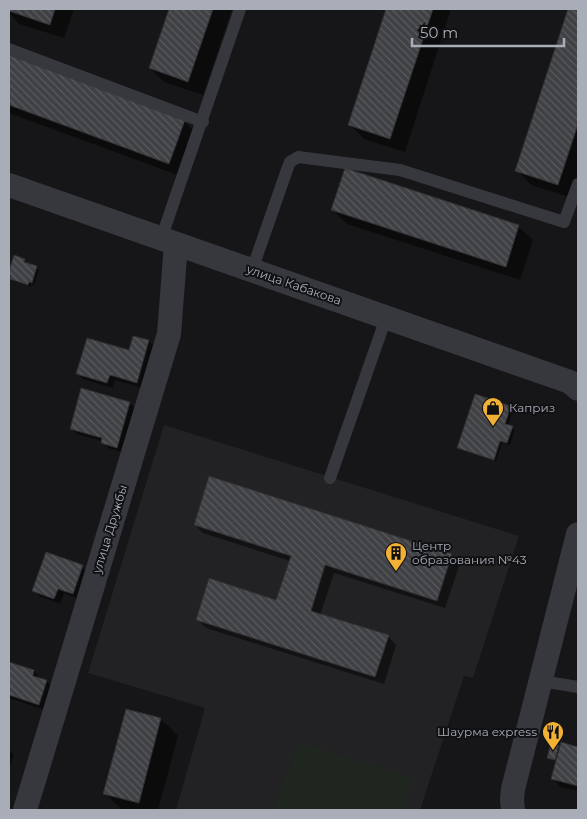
<svg xmlns="http://www.w3.org/2000/svg" width="587" height="819" font-family="Montserrat,sans-serif">
  <style>
    .built { fill: #222225 }
    .pitch { fill: #1e261f }
    .shadow { fill: #0007 }
    .building { fill: url(#building-back-hatch); stroke: #303034 }
    .lines { fill: none; stroke-linecap: round; stroke-linejoin: round }
    .service { stroke: #37383d; stroke-width: 12 }
    .minor { stroke: #37383d; stroke-width: 24 }
    .labels { text-anchor: middle; stroke-width: 4; stroke-linejoin: round; paint-order: stroke }
    .street-label { font-size: 12px; fill: #a8adb8; stroke: #111113 }
    .poi-label { font-size: 12px; fill: #a8adb8; stroke: #111113; text-anchor: start }
  </style>
  <defs>
    <pattern id="building-back-hatch" width="6" height="6" patternUnits="userSpaceOnUse" patternTransform="scale(1.25)"><rect width="6" height="6" fill="#404145"/><path d="M-1 5l2 2M0 0l6 6M5-1l2 2" fill="none" stroke="#595a5e"/></pattern>
  </defs>
  <rect width="100%" height="100%" fill="#161618"/>
  <path class="built" d="M 164,425 L 519,536 L 473,678 L 464,676 L 420,810 L 176,810 L 205,708 L 88,673 Z"/>
  <path class="pitch" d="M 298,742 L 413,778 L 401,810 L 274,810 Z"/>
  <path class="shadow" d="M 9,9 L 74,9 L 64,38 L 19,24 L 9,13 Z
    M 170,9 L 232,9 L 203,95 L 164,82 L 150,68 Z
    M 387,9 L 451,9 L 405,152 L 364,139 L 350,125 Z
    M 569,9 L 578,9 L 578,181 L 572,198 L 531,185 L 517,170 Z
    M 9,57 L 184,121 L 198,135 L 183,177 L 9,113 Z
    M 333,210 L 518,226 L 533,240 L 520,280 L 347,224 Z
    M 24,260 L 26,264 L 39,270 L 34,285 L 31,284 L 31,287 L 14,281 L 9,274 Z
    M 134,337 L 149,341 L 154,347 L 143,388 L 115,380 L 113,388 L 83,379 L 78,374 L 130,351 Z
    M 129,403 L 135,408 L 122,452 L 108,448 L 102,441 L 77,434 L 71,429 Z
    M 511,407 L 513,410 L 508,426 L 515,430 L 510,445 L 502,443 L 496,461 L 461,450 L 459,448 Z
    M 195,525 L 452,555 L 460,563 L 445,608 L 334,573 L 320,615 L 388,636 L 396,645 L 384,684 L 206,628 L 197,619 L 277,601 L 290,561 L 203,533 Z
    M 82,567 L 88,572 L 78,599 L 64,593 L 60,604 L 39,596 L 34,591 Z
    M 9,663 L 34,671 L 39,677 L 39,679 L 47,681 L 52,687 L 45,710 L 9,698 Z
    M 161,719 L 178,736 L 158,810 L 122,810 L 105,793 Z
    M 562,744 L 578,748 L 578,791 L 561,787 L 553,779 L 557,762 L 549,758 L 559,746 L 561,748 Z
    M 9,750 L 14,754 L 9,770 Z"/>
  <path class="building" d="M 9,9 L 55,9 L 50,25 L 9,11 Z
    M 169,9 L 213,9 L 188,82 L 149,68 Z
    M 386,9 L 433,9 L 390,139 L 348,125 Z
    M 568,9 L 578,9 L 578,124 L 558,185 L 515,171 Z
    M 9,55 L 185,120 L 169,164 L 9,105 Z
    M 345,168 L 519,225 L 506,267 L 331,210 Z
    M 14,255 L 25,259 L 24,262 L 37,266 L 32,283 L 29,282 L 28,285 L 10,279 L 11,276 L 9,275 L 9,271 Z
    M 133,336 L 149,340 L 137,383 L 110,375 L 107,383 L 76,374 L 87,338 L 129,350 Z
    M 81,388 L 130,402 L 117,448 L 101,443 L 102,438 L 70,429 Z
    M 475,394 L 511,406 L 505,424 L 513,426 L 507,443 L 500,441 L 494,460 L 457,448 Z
    M 209,476 L 452,554 L 437,601 L 325,565 L 311,611 L 389,635 L 375,677 L 196,620 L 209,578 L 276,600 L 291,556 L 194,525 Z
    M 46,552 L 83,565 L 73,594 L 58,589 L 54,599 L 32,591 Z
    M 9,662 L 34,670 L 33,676 L 47,680 L 39,705 L 9,695 Z
    M 126,709 L 161,718 L 139,803 L 103,794 Z
    M 561,742 L 578,747 L 578,786 L 551,779 Z
    M 551,743 L 559,745 L 555,760 L 547,758 Z"/>
  <g class="lines">
    <path class="service" d="M 9,49 L 203,122
      M 161,239 L 240,9
      M 252,270 L 288,167 L 290,162 L 298,157 L 400,170 L 564,222 L 578,184
      M 330,478 L 386,318
      M 541,681 L 578,687"/>
    <path class="minor" d="M 9,185 L 570,382 L 578,389
      M 25,810 L 169,334 L 176,244
      M 513,810 L 512,800 L 513,789 L 578,534"/>
  </g>
  <defs>
    <g id="shop-pin" transform="scale(1.125)"><path d="M0 17L-7.5 6A9.5 9.5 0 1 1 7.5 6Z" fill="#f2b134" stroke="#111113"/><path d="M-5-2.5h2.3a2.7 3.5 0 0 1 5.4 0H5L5.5 6h-11ZM-1.5-2.5h3a1.5 2.3 0 0 0-3 0Z" fill="#111"/></g>
    <g id="building-pin" transform="scale(1.125)"><path d="M0 17L-7.5 6A9.5 9.5 0 1 1 7.5 6Z" fill="#f2b134" stroke="#111113"/><path d="M-4-6H4V6H1V3H-1V6H-4ZM-2.5-4.3h1.7v1.8h-1.7ZM.8-4.3h1.7v1.8H.8ZM-2.5-1h1.7V.8h-1.7ZM.8-1h1.7V.8H.8Z" fill="#111"/></g>
    <g id="restaurant-pin" transform="scale(1.125)"><path d="M0 17L-7.5 6A9.5 9.5 0 1 1 7.5 6Z" fill="#f2b134" stroke="#111113"/><path d="M-5-6h1v4h1v-4h1v4h1v-4h1v5L-1.5 .5V6h-2V.5L-5-1ZM5-6V6H3V1.5H1.5Q1.5-4 5-6Z" fill="#111"/></g>
  </defs>
  <g fill-rule="evenodd">
    <use href="#shop-pin" x="493" y="408"/>
    <use href="#building-pin" x="396" y="553"/>
    <use href="#restaurant-pin" x="553" y="732"/>
  </g>
  <g class="labels">
    <g class="street-label">
      <text transform="translate(294 285) rotate(19)" y="4">улица Кабакова</text>
      <text transform="translate(110 529) rotate(-73)" y="4">улица Дружбы</text>
    </g>
    <g class="poi-label">
      <text x="509" y="412">Каприз</text>
      <text x="412" y="550">Центр<tspan x="412" dy="14">образования №43</tspan></text>
      <text x="537" y="736" text-anchor="end">Шаурма express</text>
    </g>
  </g>
  <rect width="587" height="819" fill="none" stroke="#a8adb8" stroke-width="20"/>
  <path d="M412 38v8h152v-8" fill="none" stroke="#a8adb8" stroke-width="2.5"/>
  <text x="420" y="38" font-size="15" fill="#a8adb8" stroke="#111113" stroke-width="4" paint-order="stroke">50 m</text>
</svg>
